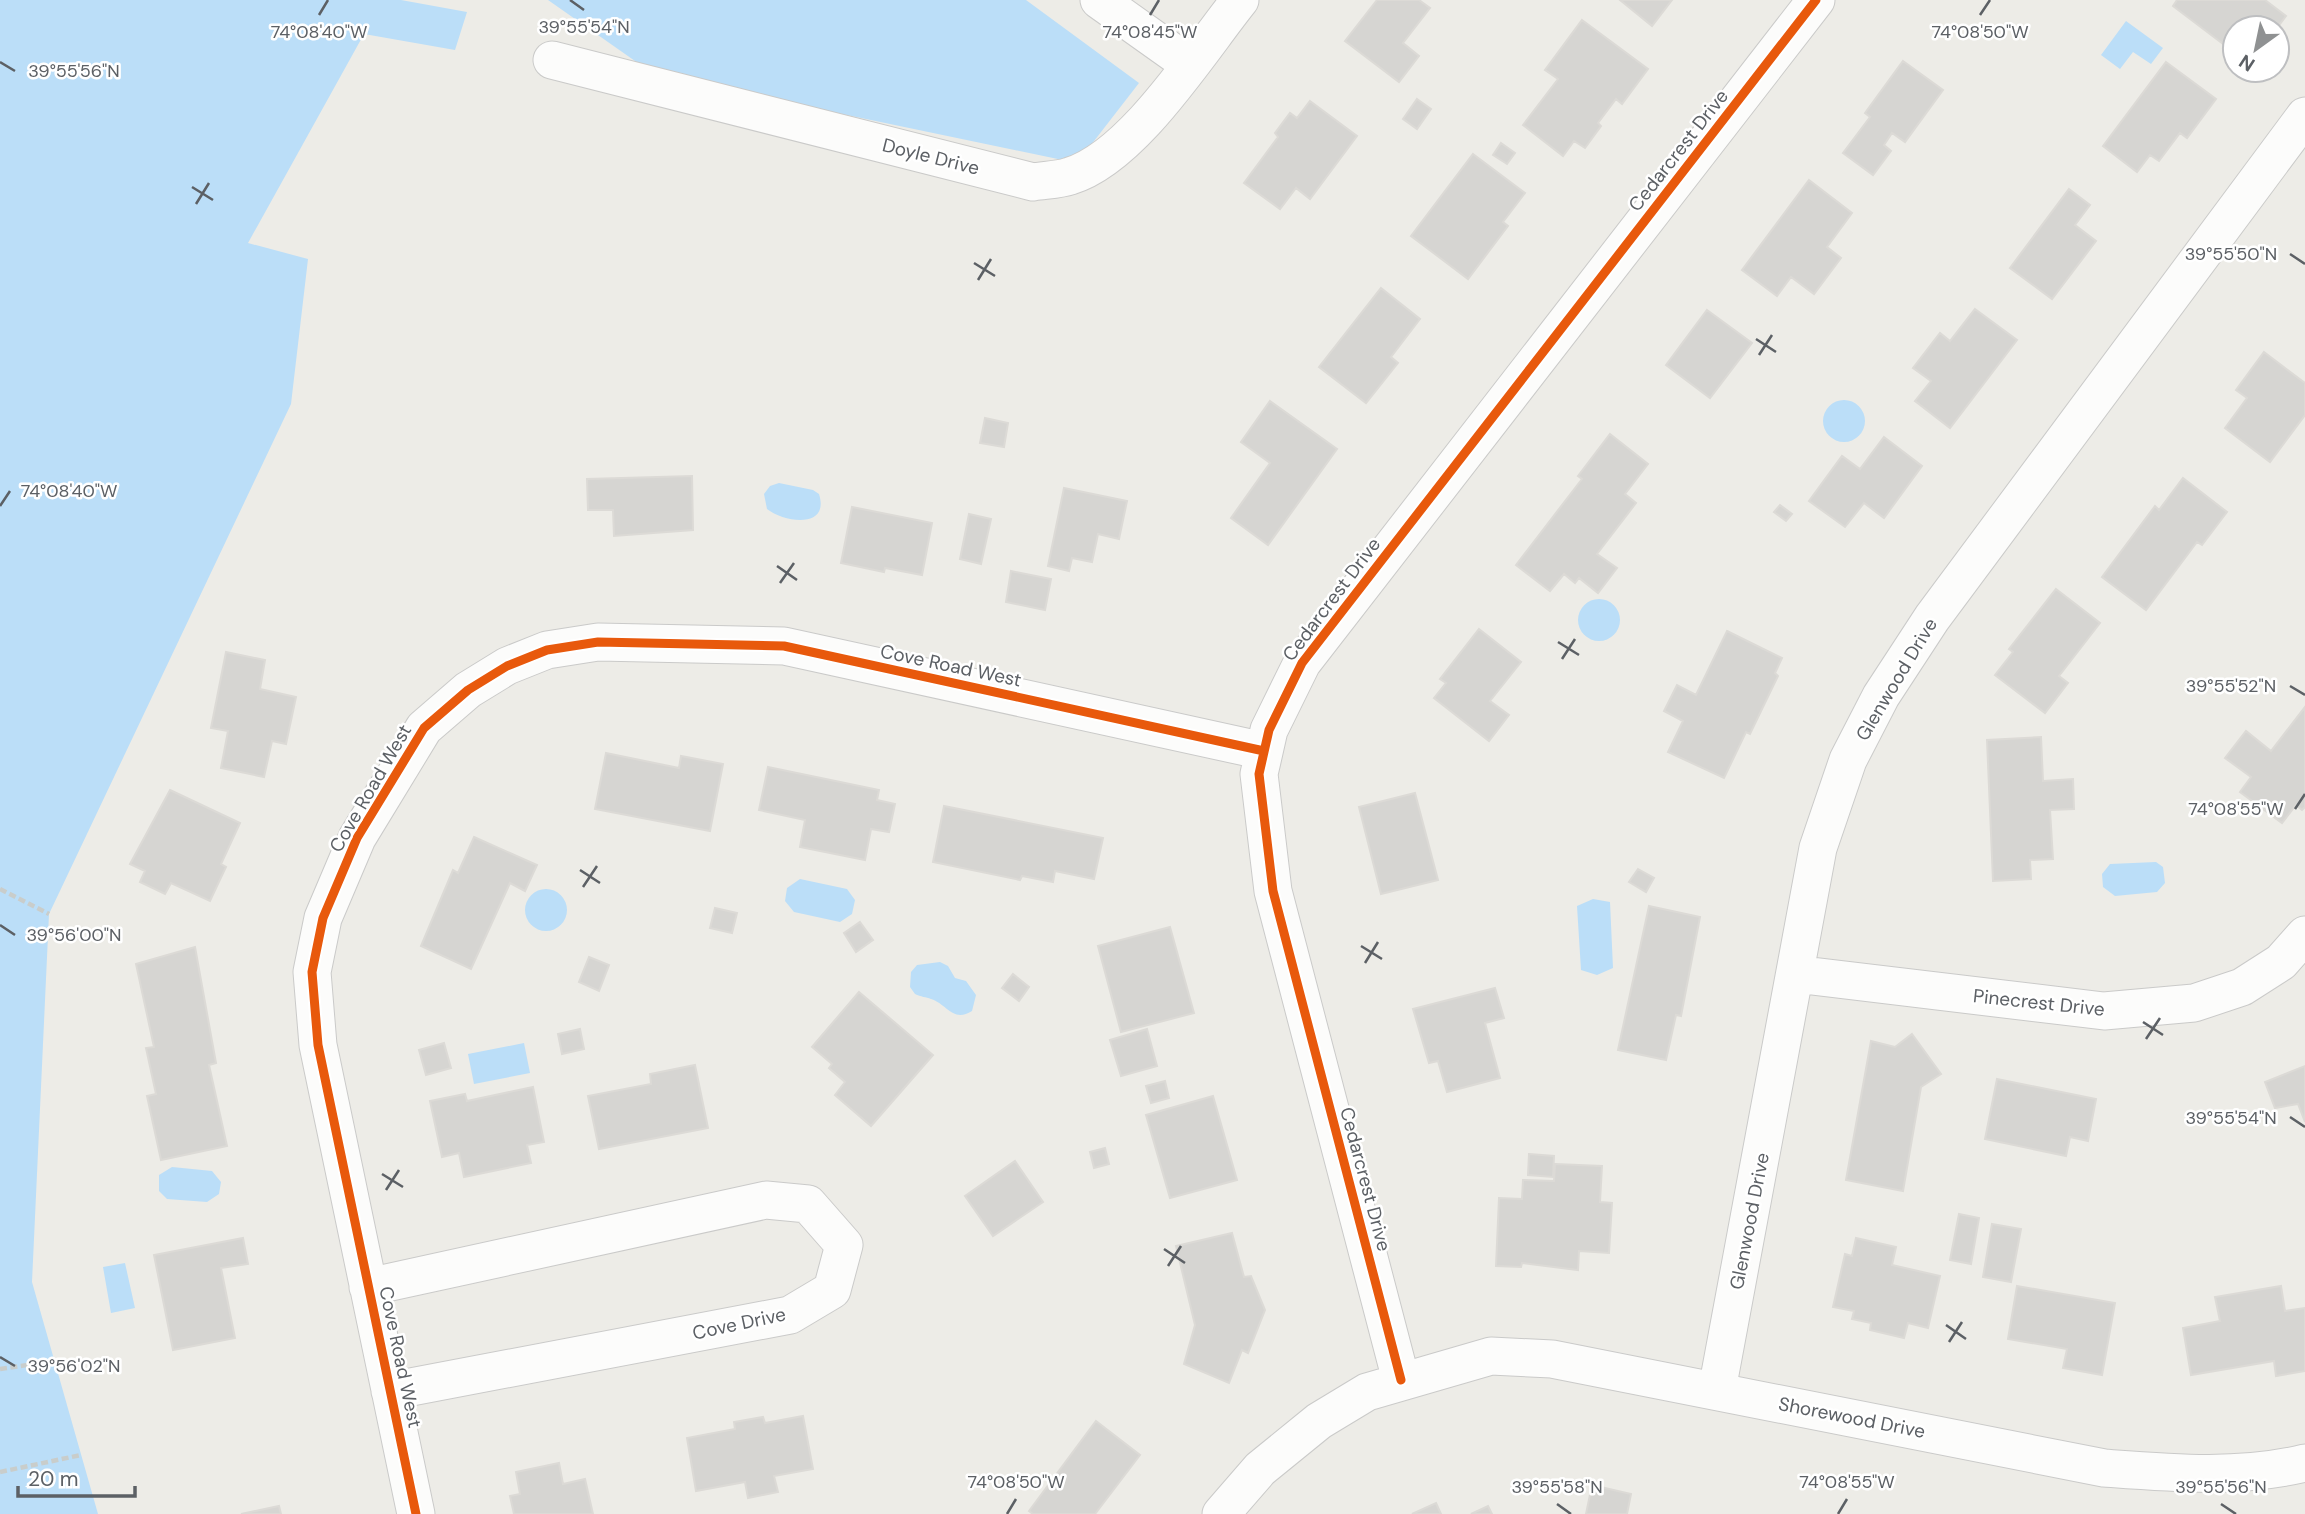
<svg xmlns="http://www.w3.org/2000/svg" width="2305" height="1514" font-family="'DM Sans',sans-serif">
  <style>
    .water { fill: #bbdef8 }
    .building { fill: #d6d5d2; stroke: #dcdad6; stroke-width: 2 }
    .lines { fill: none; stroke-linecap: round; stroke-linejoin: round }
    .street-casing { stroke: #cacac9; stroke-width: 39 }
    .path { stroke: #c9cdcb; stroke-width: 4.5; stroke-dasharray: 7 3.5; stroke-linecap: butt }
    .street { stroke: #fcfcfb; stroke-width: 37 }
    .cycleway-casing { stroke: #fff; stroke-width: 13 }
    .cycleway { stroke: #e8590c; stroke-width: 9 }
    .ticks { fill: none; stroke: #5c6065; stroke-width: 2.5 }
    .labels { text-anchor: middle; stroke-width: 5; stroke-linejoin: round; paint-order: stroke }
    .street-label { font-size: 19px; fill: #5c6065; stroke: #fff }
    .ticks-label { font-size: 18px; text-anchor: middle; fill: #5c6065; stroke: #fff; stroke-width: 5; stroke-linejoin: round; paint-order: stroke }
  </style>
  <rect width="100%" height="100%" fill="#edece7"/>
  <path class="water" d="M 0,0 L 401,0 L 467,12 L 455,50 L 364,34 L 248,243 L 308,259 L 291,404 L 49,914 L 32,1282 L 98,1514 L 0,1514 Z
    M 548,0 L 1026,0 L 1139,83 L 1077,163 L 655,75 Z
    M 2126,21 L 2163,48 L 2151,64 L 2133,52 L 2120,69 L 2101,55 Z
    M1823 421a21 21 0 1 1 42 0a21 21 0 1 1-42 0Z
    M 779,483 L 813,490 L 819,494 C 830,529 785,523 767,509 L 764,494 L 770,486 Z
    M1578 620a21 21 0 1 1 42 0a21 21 0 1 1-42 0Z
    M 2156,862 L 2163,867 L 2165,883 L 2157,892 L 2115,896 L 2103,887 L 2102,874 L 2110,864 Z
    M 800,879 L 847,889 L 855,900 L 852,914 L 840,922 L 794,912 L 785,901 L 787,888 Z
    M525 910a21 21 0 1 1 42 0a21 21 0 1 1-42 0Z
    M 1593,899 L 1610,902 L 1613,968 L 1597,975 L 1581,970 L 1577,906 Z
    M 940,962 L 948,966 L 955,978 L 966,981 L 976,995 L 972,1011 C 953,1023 947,1004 931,999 C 926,997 921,997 915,994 L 910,987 L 911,972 L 917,965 Z
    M 524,1043 L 530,1073 L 474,1084 L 468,1054 Z
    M 172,1167 L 212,1171 L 221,1182 L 219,1194 L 207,1202 L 167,1199 L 159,1191 L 159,1175 Z
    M 125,1263 L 135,1308 L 111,1313 L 103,1267 Z"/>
  <path class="building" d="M 1377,0 L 1419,0 L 1430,8 L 1403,43 L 1419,56 L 1399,82 L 1345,41 Z
    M 1620,0 L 1672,0 L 1652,26 Z
    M 2177,0 L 2265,0 L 2286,16 L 2277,28 L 2235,28 L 2235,53 L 2173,6 Z
    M 1582,20 L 1648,69 L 1622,104 L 1616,99 L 1598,123 L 1601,126 L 1585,148 L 1574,141 L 1563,156 L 1523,125 L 1558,79 L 1545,70 Z
    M 1903,61 L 1943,90 L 1905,142 L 1892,133 L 1884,145 L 1891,151 L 1873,175 L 1843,153 L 1870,117 L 1865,113 Z
    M 2166,62 L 2216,99 L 2187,138 L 2180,133 L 2159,161 L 2150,155 L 2137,172 L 2103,146 Z
    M 1417,99 L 1431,109 L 1417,129 L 1403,119 Z
    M 1310,101 L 1357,136 L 1310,199 L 1296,188 L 1280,209 L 1244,183 L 1278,137 L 1275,133 L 1290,113 L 1297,118 Z
    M 1501,143 L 1515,153 L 1507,164 L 1493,155 Z
    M 1473,154 L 1525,193 L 1503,222 L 1508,226 L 1468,279 L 1411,236 Z
    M 1809,180 L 1852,213 L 1827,247 L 1841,258 L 1814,294 L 1791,277 L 1777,296 L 1742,270 Z
    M 2069,189 L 2090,205 L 2075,225 L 2096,241 L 2052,299 L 2010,268 Z
    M 1381,288 L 1420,319 L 1391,357 L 1398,363 L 1366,403 L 1319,367 Z
    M 1975,309 L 2017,340 L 1950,428 L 1915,401 L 1931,381 L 1913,368 L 1940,333 L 1950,341 Z
    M 1707,310 L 1752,343 L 1710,398 L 1666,365 Z
    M 2264,352 L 2305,383 L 2305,415 L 2270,462 L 2225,428 L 2247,398 L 2236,390 Z
    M 1270,401 L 1337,449 L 1268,545 L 1231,518 L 1270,463 L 1241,442 Z
    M 985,418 L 1008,423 L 1004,447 L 980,443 Z
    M 1610,434 L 1648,464 L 1625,494 L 1636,503 L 1597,554 L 1617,568 L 1598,593 L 1579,578 L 1575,583 L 1564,574 L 1550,591 L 1516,565 L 1582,479 L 1578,476 Z
    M 1884,437 L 1922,466 L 1884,518 L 1864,503 L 1845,527 L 1809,501 L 1842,456 L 1860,469 Z
    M 692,476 L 693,530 L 614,536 L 613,510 L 588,510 L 587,479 Z
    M 2183,478 L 2227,512 L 2202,545 L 2197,542 L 2146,610 L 2102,577 L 2155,506 L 2159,510 Z
    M 1064,488 L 1127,501 L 1119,539 L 1098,534 L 1092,562 L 1072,558 L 1069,571 L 1048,566 Z
    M 1780,505 L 1792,514 L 1786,521 L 1774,512 Z
    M 852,507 L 932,523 L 922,575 L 885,568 L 884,572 L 841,563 Z
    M 969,514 L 991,519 L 981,564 L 960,559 Z
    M 1011,571 L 1051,579 L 1045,610 L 1006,602 Z
    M 2056,589 L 2100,623 L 2059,676 L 2068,683 L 2045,713 L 1995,675 L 2013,652 L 2009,649 Z
    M 1479,629 L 1521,662 L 1490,701 L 1509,715 L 1489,741 L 1434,698 L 1446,683 L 1440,679 Z
    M 1727,631 L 1782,658 L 1775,673 L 1778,676 L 1750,734 L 1746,732 L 1724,778 L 1668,752 L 1683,721 L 1664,711 L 1677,685 L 1696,695 Z
    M 226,652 L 265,660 L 260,689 L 296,697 L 286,744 L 272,741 L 264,777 L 221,768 L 228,731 L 211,728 Z
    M 2305,707 L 2305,807 L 2302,810 L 2296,805 L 2282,823 L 2240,792 L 2251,777 L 2225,758 L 2246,731 L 2271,751 Z
    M 2041,737 L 2043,781 L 2073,779 L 2074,809 L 2050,810 L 2053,859 L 2030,860 L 2031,879 L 1993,881 L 1987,740 Z
    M 606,753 L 679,768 L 681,756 L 723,764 L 710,831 L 595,809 Z
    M 768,767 L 879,790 L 877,800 L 895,804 L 889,832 L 871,829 L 865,860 L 800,847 L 805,820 L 759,810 Z
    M 170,790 L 240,823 L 221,864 L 226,867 L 210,901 L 171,883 L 165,894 L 140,882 L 145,871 L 130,864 Z
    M 1415,793 L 1438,880 L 1381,894 L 1359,807 Z
    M 944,806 L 1103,838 L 1094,879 L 1055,871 L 1053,882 L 1022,876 L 1020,880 L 933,862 Z
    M 474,837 L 537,865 L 525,891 L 510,883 L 471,969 L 421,946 L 453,870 L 458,873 Z
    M 1638,869 L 1654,878 L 1646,892 L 1629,882 Z
    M 1649,906 L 1700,917 L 1681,1016 L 1676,1015 L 1666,1060 L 1618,1050 Z
    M 715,908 L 737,913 L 732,933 L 710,928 Z
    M 860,922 L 873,940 L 856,952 L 844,933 Z
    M 1170,927 L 1194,1013 L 1121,1032 L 1098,946 Z
    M 195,947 L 216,1063 L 209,1065 L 227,1146 L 161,1160 L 147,1096 L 156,1094 L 146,1048 L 154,1047 L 136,964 Z
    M 589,957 L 609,965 L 599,991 L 579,982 Z
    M 1013,974 L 1029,987 L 1019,1001 L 1002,988 Z
    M 1495,988 L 1504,1018 L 1485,1023 L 1500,1078 L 1447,1092 L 1438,1061 L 1429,1063 L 1413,1009 Z
    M 859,992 L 933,1055 L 871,1126 L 835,1095 L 845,1082 L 829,1068 L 832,1064 L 812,1047 Z
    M 580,1029 L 584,1049 L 562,1054 L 558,1034 Z
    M 1147,1029 L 1157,1066 L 1121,1076 L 1110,1040 Z
    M 1912,1034 L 1941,1074 L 1921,1087 L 1903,1191 L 1846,1180 L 1871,1041 L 1895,1047 Z
    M 444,1043 L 451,1068 L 426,1075 L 419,1050 Z
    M 695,1065 L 708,1128 L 599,1149 L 588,1096 L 651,1084 L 650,1074 Z
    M 2305,1066 L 2305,1122 L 2298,1104 L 2275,1108 L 2265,1082 Z
    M 1997,1079 L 2096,1099 L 2088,1141 L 2070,1137 L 2066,1156 L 1985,1139 Z
    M 1165,1081 L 1169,1098 L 1151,1103 L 1146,1086 Z
    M 533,1087 L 544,1142 L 527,1145 L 531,1163 L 464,1177 L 459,1153 L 442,1157 L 430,1101 L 465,1094 L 467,1101 Z
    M 1213,1096 L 1237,1180 L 1170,1198 L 1146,1115 Z
    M 1105,1148 L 1109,1164 L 1094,1168 L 1090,1152 Z
    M 1529,1154 L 1554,1156 L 1553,1177 L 1528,1175 Z
    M 1015,1161 L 1043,1202 L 993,1236 L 965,1196 Z
    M 1555,1164 L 1602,1166 L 1600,1202 L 1612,1203 L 1609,1253 L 1579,1251 L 1578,1270 L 1522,1263 L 1521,1267 L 1496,1266 L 1499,1198 L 1522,1199 L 1523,1180 L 1554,1181 Z
    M 1959,1214 L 1979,1218 L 1971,1264 L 1950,1260 Z
    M 1992,1224 L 2021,1229 L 2011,1282 L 1983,1277 Z
    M 1232,1233 L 1244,1277 L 1251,1276 L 1265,1310 L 1248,1353 L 1242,1350 L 1229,1383 L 1184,1364 L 1195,1325 L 1176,1246 Z
    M 243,1238 L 248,1264 L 221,1268 L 235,1338 L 173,1350 L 154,1255 Z
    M 1856,1238 L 1896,1247 L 1892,1265 L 1940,1276 L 1928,1328 L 1908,1323 L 1904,1338 L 1870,1330 L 1871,1323 L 1852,1319 L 1854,1311 L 1833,1307 L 1845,1254 L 1852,1256 Z
    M 2017,1286 L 2115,1303 L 2102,1375 L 2063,1368 L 2067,1349 L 2008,1339 Z
    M 2281,1286 L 2285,1311 L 2305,1308 L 2305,1371 L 2276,1376 L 2274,1361 L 2191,1375 L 2183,1328 L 2220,1321 L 2215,1297 Z
    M 803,1416 L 813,1469 L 774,1476 L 778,1492 L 748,1498 L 745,1482 L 696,1491 L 687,1438 L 735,1429 L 734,1422 L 763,1417 L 765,1423 Z
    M 1096,1421 L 1140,1455 L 1095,1514 L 1033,1514 L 1029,1511 Z
    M 559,1463 L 563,1484 L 585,1479 L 593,1514 L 514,1514 L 510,1496 L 520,1494 L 516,1472 Z
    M 1592,1485 L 1631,1494 L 1627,1514 L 1586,1514 Z
    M 1436,1503 L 1441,1514 L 1412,1514 Z
    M 279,1506 L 281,1514 L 241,1514 Z
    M 1488,1506 L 1492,1514 L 1471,1514 Z"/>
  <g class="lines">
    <g class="street-casing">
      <path id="street" d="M 1099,0 L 1189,64
        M 552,60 L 1033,182 C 1045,180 1059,180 1070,176 C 1133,157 1199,51 1240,0
        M 1795,974 L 2104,1011 L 2194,1003 L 2242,987 L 2281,962 L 2305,935
        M 368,1287 L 766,1200 L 808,1204 L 844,1245 L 832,1290 L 790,1315 L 390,1391
        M 1401,1380 L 1273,891 L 1259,774 L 1269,730 L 1302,663 L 1816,0
        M 1717,1390 L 1818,848 L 1848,760 L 1881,696 L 1932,618 L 2305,116
        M 416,1514 L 318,1045 L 312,972 L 323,918 L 357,838 L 424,728 L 468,690 L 507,666 L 547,650 L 598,642 L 784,646 L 1264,751
        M 1221,1514 L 1260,1469 L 1319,1421 L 1367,1392 L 1491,1356 L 1552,1359 L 2104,1468 C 2171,1473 2239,1479 2305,1463"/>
    </g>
    <path class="path" d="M 0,889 L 49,914
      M 0,1369 L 54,1361
      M 0,1472 L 81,1455"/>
    <use href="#street" class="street"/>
    <g class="cycleway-casing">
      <path id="cycleway" d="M 1401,1380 L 1273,891 L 1259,774 L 1269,730 L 1302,663 L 1816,0
        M 416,1514 L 318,1045 L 312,972 L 323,918 L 357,838 L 424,728 L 468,690 L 507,666 L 547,650 L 598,642 L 784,646 L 1264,751"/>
    </g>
    <use href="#cycleway" class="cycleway"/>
  </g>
  <path class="ticks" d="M 570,0 L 584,10M 319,15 L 328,0M 1150,15 L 1159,0M 1980,15 L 1990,0M 0,62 L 15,71M 192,187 L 213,200M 196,204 L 209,183M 2290,254 L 2305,264M 974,263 L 995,276M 978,280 L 991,259M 1756,339 L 1776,352M 1759,355 L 1772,335M 0,506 L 10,491M 777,566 L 797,580M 780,583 L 794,563M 1558,642 L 1579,655M 1562,659 L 1575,639M 2290,686 L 2305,695M 2295,809 L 2305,794M 580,870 L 600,883M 583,887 L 597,866M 0,925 L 15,935M 1361,946 L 1382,959M 1365,963 L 1378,942M 2143,1022 L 2163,1035M 2146,1039 L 2160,1018M 2290,1117 L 2305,1127M 382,1174 L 403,1187M 386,1190 L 399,1170M 1164,1249 L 1185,1263M 1168,1266 L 1181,1246M 1946,1325 L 1966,1339M 1949,1342 L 1962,1322M 0,1357 L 15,1366M 1557,1504 L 1571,1514M 2221,1504 L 2236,1514M 1007,1514 L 1016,1499M 1838,1514 L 1847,1499"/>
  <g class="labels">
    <g class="street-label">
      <text transform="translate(1678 150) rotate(-52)" y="7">Cedarcrest Drive</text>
      <text transform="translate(931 156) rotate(14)" y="7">Doyle Drive</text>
      <text transform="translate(1331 599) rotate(-53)" y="7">Cedarcrest Drive</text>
      <text transform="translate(951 665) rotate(12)" y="7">Cove Road West</text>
      <text transform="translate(1896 679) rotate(-59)" y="7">Glenwood Drive</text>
      <text transform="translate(370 788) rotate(-60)" y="7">Cove Road West</text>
      <text transform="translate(2039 1002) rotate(6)" y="7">Pinecrest Drive</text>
      <text transform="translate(1366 1179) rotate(75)" y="7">Cedarcrest Drive</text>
      <text transform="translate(1749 1221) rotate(-79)" y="7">Glenwood Drive</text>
      <text transform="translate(739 1323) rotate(-12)" y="7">Cove Drive</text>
      <text transform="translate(401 1357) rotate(78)" y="7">Cove Road West</text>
      <text transform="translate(1852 1417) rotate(11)" y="7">Shorewood Drive</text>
    </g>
  </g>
  <g class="ticks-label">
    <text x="584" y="33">39°55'54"N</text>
    <text x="319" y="38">74°08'40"W</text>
    <text x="1150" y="38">74°08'45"W</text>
    <text x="1980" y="38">74°08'50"W</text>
    <text x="74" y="77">39°55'56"N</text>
    <text x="2231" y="260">39°55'50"N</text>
    <text x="69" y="497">74°08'40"W</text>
    <text x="2231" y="692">39°55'52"N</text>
    <text x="2236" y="815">74°08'55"W</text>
    <text x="74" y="941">39°56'00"N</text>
    <text x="2231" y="1124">39°55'54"N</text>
    <text x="74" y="1372">39°56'02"N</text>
    <text x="1016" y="1488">74°08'50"W</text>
    <text x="1847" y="1488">74°08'55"W</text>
    <text x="1557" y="1493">39°55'58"N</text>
    <text x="2221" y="1493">39°55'56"N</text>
  </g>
  <g transform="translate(2256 49) rotate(213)"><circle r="33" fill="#ffffff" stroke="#bebfc1" stroke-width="2"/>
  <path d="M0-5L12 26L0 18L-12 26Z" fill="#8f9192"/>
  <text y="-10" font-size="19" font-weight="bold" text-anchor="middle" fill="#5c6065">N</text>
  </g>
  <path d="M18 1486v10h117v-10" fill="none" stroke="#5c6065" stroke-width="3.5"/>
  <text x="28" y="1486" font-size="21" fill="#5c6065" stroke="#ffffff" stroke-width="5" paint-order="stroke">20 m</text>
</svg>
